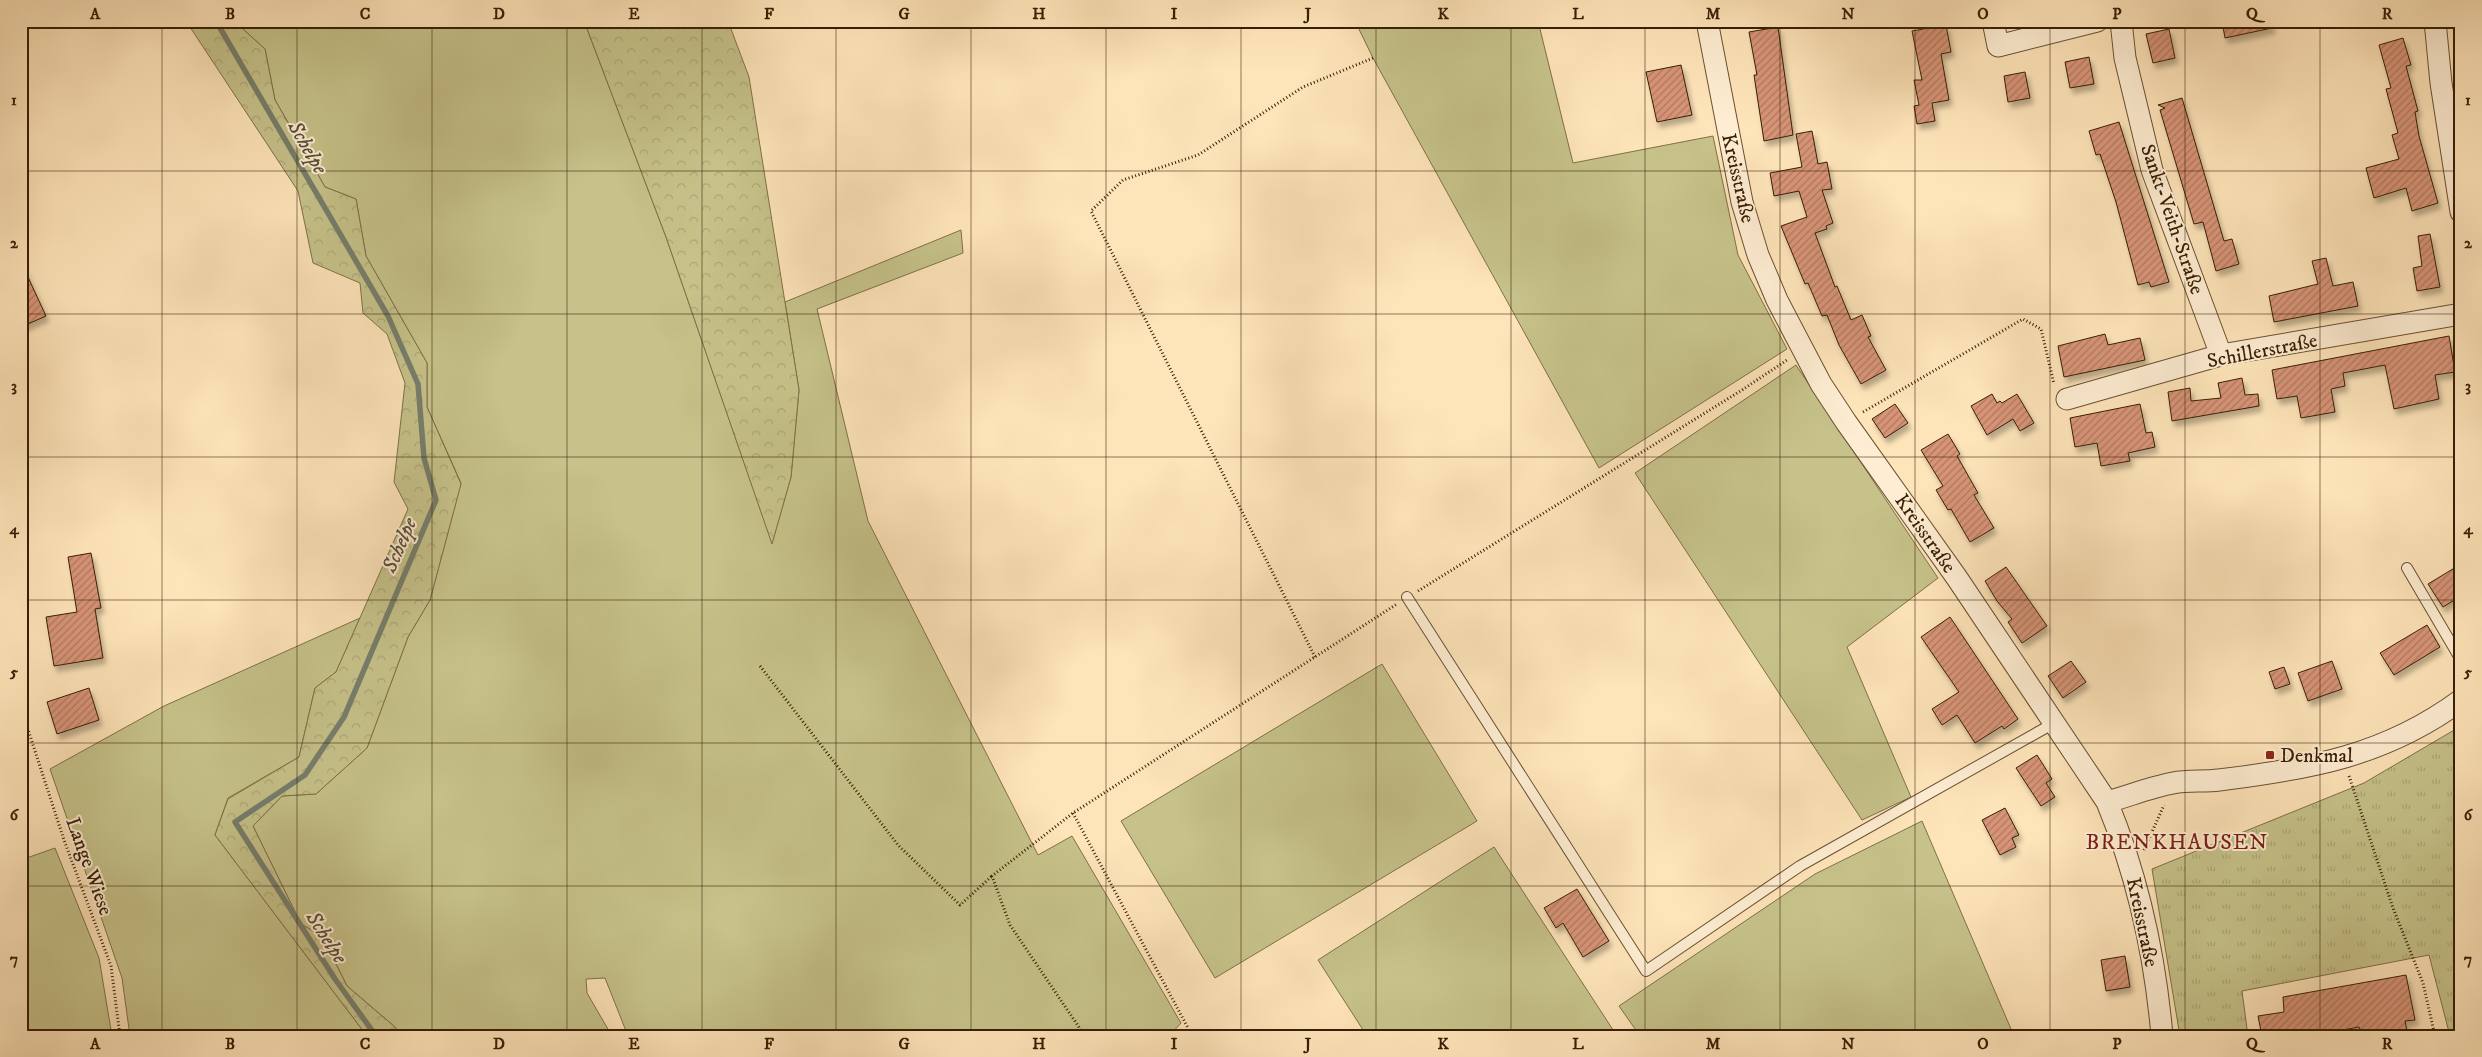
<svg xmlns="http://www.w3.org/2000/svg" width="2482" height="1057" font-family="'IM FELL DW Pica',serif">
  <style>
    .green { fill: #c6c28a; stroke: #7f7048 }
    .forest { fill: url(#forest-crowns); stroke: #7f7048 }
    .park { fill: url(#park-tufts); stroke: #7f7048 }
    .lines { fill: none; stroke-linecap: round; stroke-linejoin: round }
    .stream { stroke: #767e6c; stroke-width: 5.5 }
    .building { fill: url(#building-hatch); stroke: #381e05; filter: url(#shadow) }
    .service-casing { stroke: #6a5032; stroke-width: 12 }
    .minor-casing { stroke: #6a5032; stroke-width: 23 }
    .path { stroke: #381e05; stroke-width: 3; stroke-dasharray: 1 2.5; stroke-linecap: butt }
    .service { stroke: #feedd2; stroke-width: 10 }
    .minor { stroke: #feedd2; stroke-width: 21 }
    .grid { fill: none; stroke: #381e05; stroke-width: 1; stroke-opacity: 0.55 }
    .poi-dot { fill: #8f2418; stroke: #feedd2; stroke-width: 2 }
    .labels { text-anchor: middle; stroke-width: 4; stroke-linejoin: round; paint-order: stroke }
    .street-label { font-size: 20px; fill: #381e05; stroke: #feedd2 }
    .poi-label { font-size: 20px; fill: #381e05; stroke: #feedd2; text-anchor: start }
    .water-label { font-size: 21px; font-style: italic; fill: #574e39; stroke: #feedd2 }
    .quarter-label { font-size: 22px; letter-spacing: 1px; fill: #7a1f14; stroke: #feedd2 }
    .neatline { fill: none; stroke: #381e05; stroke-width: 2 }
    .grid-label { font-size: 16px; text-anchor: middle; font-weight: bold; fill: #381e05 }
  </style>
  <defs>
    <pattern id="forest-crowns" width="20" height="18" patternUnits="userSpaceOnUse" patternTransform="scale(1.25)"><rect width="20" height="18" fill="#c6c28a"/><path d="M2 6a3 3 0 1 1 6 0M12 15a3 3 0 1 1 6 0" fill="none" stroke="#aba676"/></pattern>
    <pattern id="park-tufts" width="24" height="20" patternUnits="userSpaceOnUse" patternTransform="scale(1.25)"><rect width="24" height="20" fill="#c6c28a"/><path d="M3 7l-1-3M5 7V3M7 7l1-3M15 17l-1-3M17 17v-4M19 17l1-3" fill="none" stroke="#aba676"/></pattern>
    <pattern id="building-hatch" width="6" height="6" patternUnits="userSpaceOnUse" patternTransform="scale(1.25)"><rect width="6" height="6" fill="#d79477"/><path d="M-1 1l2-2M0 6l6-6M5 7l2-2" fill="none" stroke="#af7860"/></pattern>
    <filter id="shadow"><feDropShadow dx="3" dy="5.5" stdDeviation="2.5" flood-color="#0004"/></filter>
  </defs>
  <rect width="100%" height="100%" fill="#fee4b9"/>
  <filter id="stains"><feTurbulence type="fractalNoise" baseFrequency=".004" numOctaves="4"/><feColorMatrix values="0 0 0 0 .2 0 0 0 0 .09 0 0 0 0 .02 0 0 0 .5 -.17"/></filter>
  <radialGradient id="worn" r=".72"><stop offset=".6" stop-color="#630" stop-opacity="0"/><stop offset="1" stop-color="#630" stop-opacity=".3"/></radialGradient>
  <path class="green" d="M 234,21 L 588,21 L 586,26 L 666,237 L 772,543 L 791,477 L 799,390 L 785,302 L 961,230 L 963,253 L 817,309 L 868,521 L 1038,855 L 1072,836 L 1181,1023 L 1169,1036 L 628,1036 L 605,978 L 586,979 L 587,993 L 612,1036 L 400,1036 L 395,1027 L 347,986 L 322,936 L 301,924 L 253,826 L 282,796 L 316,794 L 367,748 L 408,637 L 430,600 L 461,483 L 427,407 L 427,363 L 366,256 L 356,199 L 325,187 L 275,100 L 265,49 Z
    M 1355,21 L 1538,21 L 1573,163 L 1713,136 L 1738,255 L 1787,349 L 1599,468 L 1373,58 Z
    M 1796,365 L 1938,578 L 1847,647 L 1911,797 L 1862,820 L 1635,473 Z
    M 360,618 L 336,672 L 315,688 L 299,757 L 228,798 L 215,835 L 367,1036 L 130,1036 L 122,978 L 50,769 L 164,706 Z
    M 1382,664 L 1477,821 L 1215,978 L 1121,821 Z
    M 1922,821 L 2014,1036 L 1640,1036 L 1619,1006 L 1815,874 Z
    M 1494,847 L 1617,1036 L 1367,1036 L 1318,960 Z
    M 55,848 L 99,958 L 112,1036 L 21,1036 L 21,860 Z"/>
  <path class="forest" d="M 186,21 L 234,21 L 265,49 L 275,100 L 325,187 L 356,199 L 366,256 L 427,363 L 427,407 L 461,484 L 430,600 L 408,637 L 367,748 L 316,794 L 282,796 L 253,826 L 301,924 L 322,936 L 347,986 L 395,1027 L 400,1036 L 367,1036 L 215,835 L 228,799 L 299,757 L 315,688 L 336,672 L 408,509 L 394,482 L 405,383 L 387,334 L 363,313 L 360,283 L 313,263 L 298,191 Z
    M 588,21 L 728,21 L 749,77 L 799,390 L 791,477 L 772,544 L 666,237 L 586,26 Z"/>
  <path class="park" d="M 2461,726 L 2461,1036 L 2450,1036 L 2429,955 L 2242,991 L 2248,1036 L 2180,1036 L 2152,869 L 2364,783 Z"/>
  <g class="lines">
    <path class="stream" d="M 216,21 L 388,316 L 418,384 L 424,458 L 436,500 L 344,717 L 305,775 L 235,822 L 335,979 L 376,1036"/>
  </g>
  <path class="building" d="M 2222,21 L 2271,21 L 2272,28 L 2225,38 Z
    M 1946,25 L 1951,52 L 1941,54 L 1949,100 L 1932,103 L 1935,121 L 1917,124 L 1914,106 L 1919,105 L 1914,80 L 1922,80 L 1912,31 Z
    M 1778,27 L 1793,135 L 1764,141 L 1754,75 L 1757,75 L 1749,32 Z
    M 2169,29 L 2175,58 L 2153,63 L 2146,34 Z
    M 2403,38 L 2411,65 L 2406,66 L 2418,111 L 2415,112 L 2419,136 L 2438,203 L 2412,211 L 2406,188 L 2374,198 L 2366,168 L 2399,159 L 2392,135 L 2398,133 L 2386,89 L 2391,88 L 2379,45 Z
    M 2089,57 L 2094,84 L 2070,88 L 2065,62 Z
    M 1681,65 L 1692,115 L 1657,122 L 1646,72 Z
    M 2025,72 L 2030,98 L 2008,102 L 2004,76 Z
    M 2182,98 L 2224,241 L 2232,239 L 2239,264 L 2216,271 L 2203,222 L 2194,224 L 2160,110 L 2165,108 L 2158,105 Z
    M 2119,122 L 2169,282 L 2151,287 L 2149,282 L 2138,285 L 2116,202 L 2100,154 L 2096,155 L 2089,131 Z
    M 1812,131 L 1818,164 L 1827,162 L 1832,189 L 1822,190 L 1833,223 L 1826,226 L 1827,229 L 1815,233 L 1835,287 L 1837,286 L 1851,320 L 1862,315 L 1871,336 L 1868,337 L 1886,370 L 1861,384 L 1839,345 L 1827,315 L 1822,316 L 1808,283 L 1805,284 L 1781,226 L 1807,217 L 1799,191 L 1774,196 L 1770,173 L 1802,167 L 1796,134 Z
    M 2430,234 L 2440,287 L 2417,291 L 2413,268 L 2422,266 L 2418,236 Z
    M 2326,258 L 2333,286 L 2353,282 L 2358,306 L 2274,322 L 2269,296 L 2318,284 L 2312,261 Z
    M 21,262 L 46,316 L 21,327 Z
    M 2105,334 L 2108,345 L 2140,338 L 2145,360 L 2064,377 L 2058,346 Z
    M 2449,336 L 2455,372 L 2435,375 L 2439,399 L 2394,409 L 2385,365 L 2343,373 L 2345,386 L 2331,389 L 2335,412 L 2301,418 L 2297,396 L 2277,399 L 2272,370 Z
    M 2242,378 L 2245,395 L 2258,394 L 2259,406 L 2172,421 L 2168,392 L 2190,388 L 2191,401 L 2221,398 L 2218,383 Z
    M 1992,394 L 1997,403 L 2000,401 L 2002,403 L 2017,394 L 2034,423 L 2020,431 L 2013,419 L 1987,435 L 1971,406 Z
    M 1895,404 L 1908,423 L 1885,438 L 1872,419 Z
    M 2140,404 L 2146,433 L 2152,432 L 2155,447 L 2128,453 L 2130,461 L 2101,466 L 2097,443 L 2075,447 L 2070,418 Z
    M 1948,434 L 1960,454 L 1957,456 L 1978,493 L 1974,495 L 1994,528 L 1970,542 L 1951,509 L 1948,510 L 1936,490 L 1943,486 L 1921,450 Z
    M 91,553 L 101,608 L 95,609 L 103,658 L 54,666 L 46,617 L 77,612 L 68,557 Z
    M 2461,564 L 2461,596 L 2443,607 L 2428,584 Z
    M 2006,567 L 2047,626 L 2022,643 L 2008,622 L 2012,619 L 1997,601 L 1985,581 Z
    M 1950,617 L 2018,719 L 2004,729 L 2002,726 L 1975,743 L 1957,715 L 1942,725 L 1932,709 L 1959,692 L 1921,637 Z
    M 2427,625 L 2440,647 L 2394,675 L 2380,653 Z
    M 2071,661 L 2086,682 L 2063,698 L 2048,676 Z
    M 2332,661 L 2342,689 L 2308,701 L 2298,673 Z
    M 2284,667 L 2290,684 L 2275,689 L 2269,672 Z
    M 89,688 L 99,720 L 57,734 L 47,702 Z
    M 2037,755 L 2052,779 L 2046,783 L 2055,797 L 2041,806 L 2016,768 Z
    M 2005,808 L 2019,835 L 2012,838 L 2016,847 L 2000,855 L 1982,820 Z
    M 1577,889 L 1609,941 L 1583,957 L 1563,923 L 1556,928 L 1544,908 Z
    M 2125,956 L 2130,987 L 2106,991 L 2101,960 Z
    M 2406,975 L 2415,1020 L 2405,1021 L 2408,1036 L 2364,1036 L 2362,1029 L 2360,1030 L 2359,1027 L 2312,1036 L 2262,1036 L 2258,1016 L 2284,1012 L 2283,997 Z"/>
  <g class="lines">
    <g class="service-casing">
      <path id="service" d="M 2407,568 L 2461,660
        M 1407,597 L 1646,971 L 1800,866 L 2056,722"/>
    </g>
    <g class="minor-casing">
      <path id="minor" d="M 1707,21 L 1742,202 L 1758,255 L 1777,300 L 1821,384 L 1846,422 L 1957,578 L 2107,802 C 2138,877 2155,955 2162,1036
        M 1993,21 L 1998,46 L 2097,21
        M 2121,21 L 2125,58 L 2152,170 L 2221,355
        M 2435,21 L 2441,83 L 2461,212
        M 2067,399 L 2221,355 L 2461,314
        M 2107,802 C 2129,796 2151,787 2173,783 C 2188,780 2204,782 2219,780 C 2309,769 2385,756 2461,700"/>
    </g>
    <path class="path" d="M 1863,412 L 2023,319 L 2041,329 L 2054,384
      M 1418,591 L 1742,390 L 1787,360
      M 1315,657 L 1091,211 L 1123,180 L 1198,155 L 1303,87 L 1373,58
      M 760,666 L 898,845 L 960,905 L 992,876
      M 21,708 L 64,840 L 111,966 L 120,1036
      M 2349,776 L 2393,908 L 2423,983 L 2435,1036
      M 1073,813 L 1188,1028
      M 2144,850 L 2164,805
      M 1085,1036 L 1010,925 L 992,876 L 1073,813 L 1397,604"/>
    <use href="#service" class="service"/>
    <use href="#minor" class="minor"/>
  </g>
  <path class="grid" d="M 162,21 L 162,1036M 297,21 L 297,1036M 432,21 L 432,1036M 567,21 L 567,1036M 702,21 L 702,1036M 836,21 L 836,1036M 971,21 L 971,1036M 1106,21 L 1106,1036M 1241,21 L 1241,1036M 1376,21 L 1376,1036M 1511,21 L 1511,1036M 1645,21 L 1645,1036M 1780,21 L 1780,1036M 1915,21 L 1915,1036M 2050,21 L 2050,1036M 2185,21 L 2185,1036M 2320,21 L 2320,1036M 21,171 L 2461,171M 21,314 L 2461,314M 21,457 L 2461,457M 21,600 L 2461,600M 21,743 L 2461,743M 21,886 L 2461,886"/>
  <rect class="poi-dot" x="2265" y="750" width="10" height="10" rx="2.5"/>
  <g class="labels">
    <g class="street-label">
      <text transform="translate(1739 178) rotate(77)" y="7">Kreisstraße</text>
      <text transform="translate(2173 219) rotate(71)" y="7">Sankt-Veith-Straße</text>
      <text transform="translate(2262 350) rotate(-11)" y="7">Schillerstraße</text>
      <text transform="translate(1926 533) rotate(55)" y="7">Kreisstraße</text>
      <text transform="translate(90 866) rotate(70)" y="7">Lange Wiese</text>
      <text transform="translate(2143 922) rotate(78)" y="7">Kreisstraße</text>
    </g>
    <g class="poi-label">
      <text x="2280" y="762">Denkmal</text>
    </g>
    <g class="water-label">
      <text transform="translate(308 147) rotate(60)" y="7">Schelpe</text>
      <text transform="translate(399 545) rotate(-67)" y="7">Schelpe</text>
      <text transform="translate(327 937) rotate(57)" y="7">Schelpe</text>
    </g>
    <g class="quarter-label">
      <text x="2177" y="849">BRENKHAUSEN</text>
    </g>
  </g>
  <rect width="2482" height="1057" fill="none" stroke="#fee4b9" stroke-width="55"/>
  <rect x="28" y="28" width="2426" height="1002" class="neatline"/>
  <g class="grid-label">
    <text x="95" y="19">A</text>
    <text x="230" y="19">B</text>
    <text x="365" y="19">C</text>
    <text x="499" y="19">D</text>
    <text x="634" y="19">E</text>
    <text x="769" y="19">F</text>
    <text x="904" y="19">G</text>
    <text x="1039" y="19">H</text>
    <text x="1174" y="19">I</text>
    <text x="1308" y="19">J</text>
    <text x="1443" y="19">K</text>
    <text x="1578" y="19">L</text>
    <text x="1713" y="19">M</text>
    <text x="1848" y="19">N</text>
    <text x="1983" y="19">O</text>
    <text x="2117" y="19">P</text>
    <text x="2252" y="19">Q</text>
    <text x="2387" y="19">R</text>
    <text x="14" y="105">1</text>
    <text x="2468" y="105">1</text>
    <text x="14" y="248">2</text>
    <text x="2468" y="248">2</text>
    <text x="14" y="391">3</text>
    <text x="2468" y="391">3</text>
    <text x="14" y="534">4</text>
    <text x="2468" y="534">4</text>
    <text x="14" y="677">5</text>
    <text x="2468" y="677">5</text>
    <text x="14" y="820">6</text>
    <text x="2468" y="820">6</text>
    <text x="14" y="964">7</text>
    <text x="2468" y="964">7</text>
    <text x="95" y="1049">A</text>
    <text x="230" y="1049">B</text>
    <text x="365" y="1049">C</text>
    <text x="499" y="1049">D</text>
    <text x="634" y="1049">E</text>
    <text x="769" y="1049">F</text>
    <text x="904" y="1049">G</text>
    <text x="1039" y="1049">H</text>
    <text x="1174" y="1049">I</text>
    <text x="1308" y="1049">J</text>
    <text x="1443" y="1049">K</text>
    <text x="1578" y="1049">L</text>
    <text x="1713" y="1049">M</text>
    <text x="1848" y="1049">N</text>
    <text x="1983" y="1049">O</text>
    <text x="2117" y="1049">P</text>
    <text x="2252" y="1049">Q</text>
    <text x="2387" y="1049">R</text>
  </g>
  <rect width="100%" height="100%" filter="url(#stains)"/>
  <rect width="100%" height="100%" fill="url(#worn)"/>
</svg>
